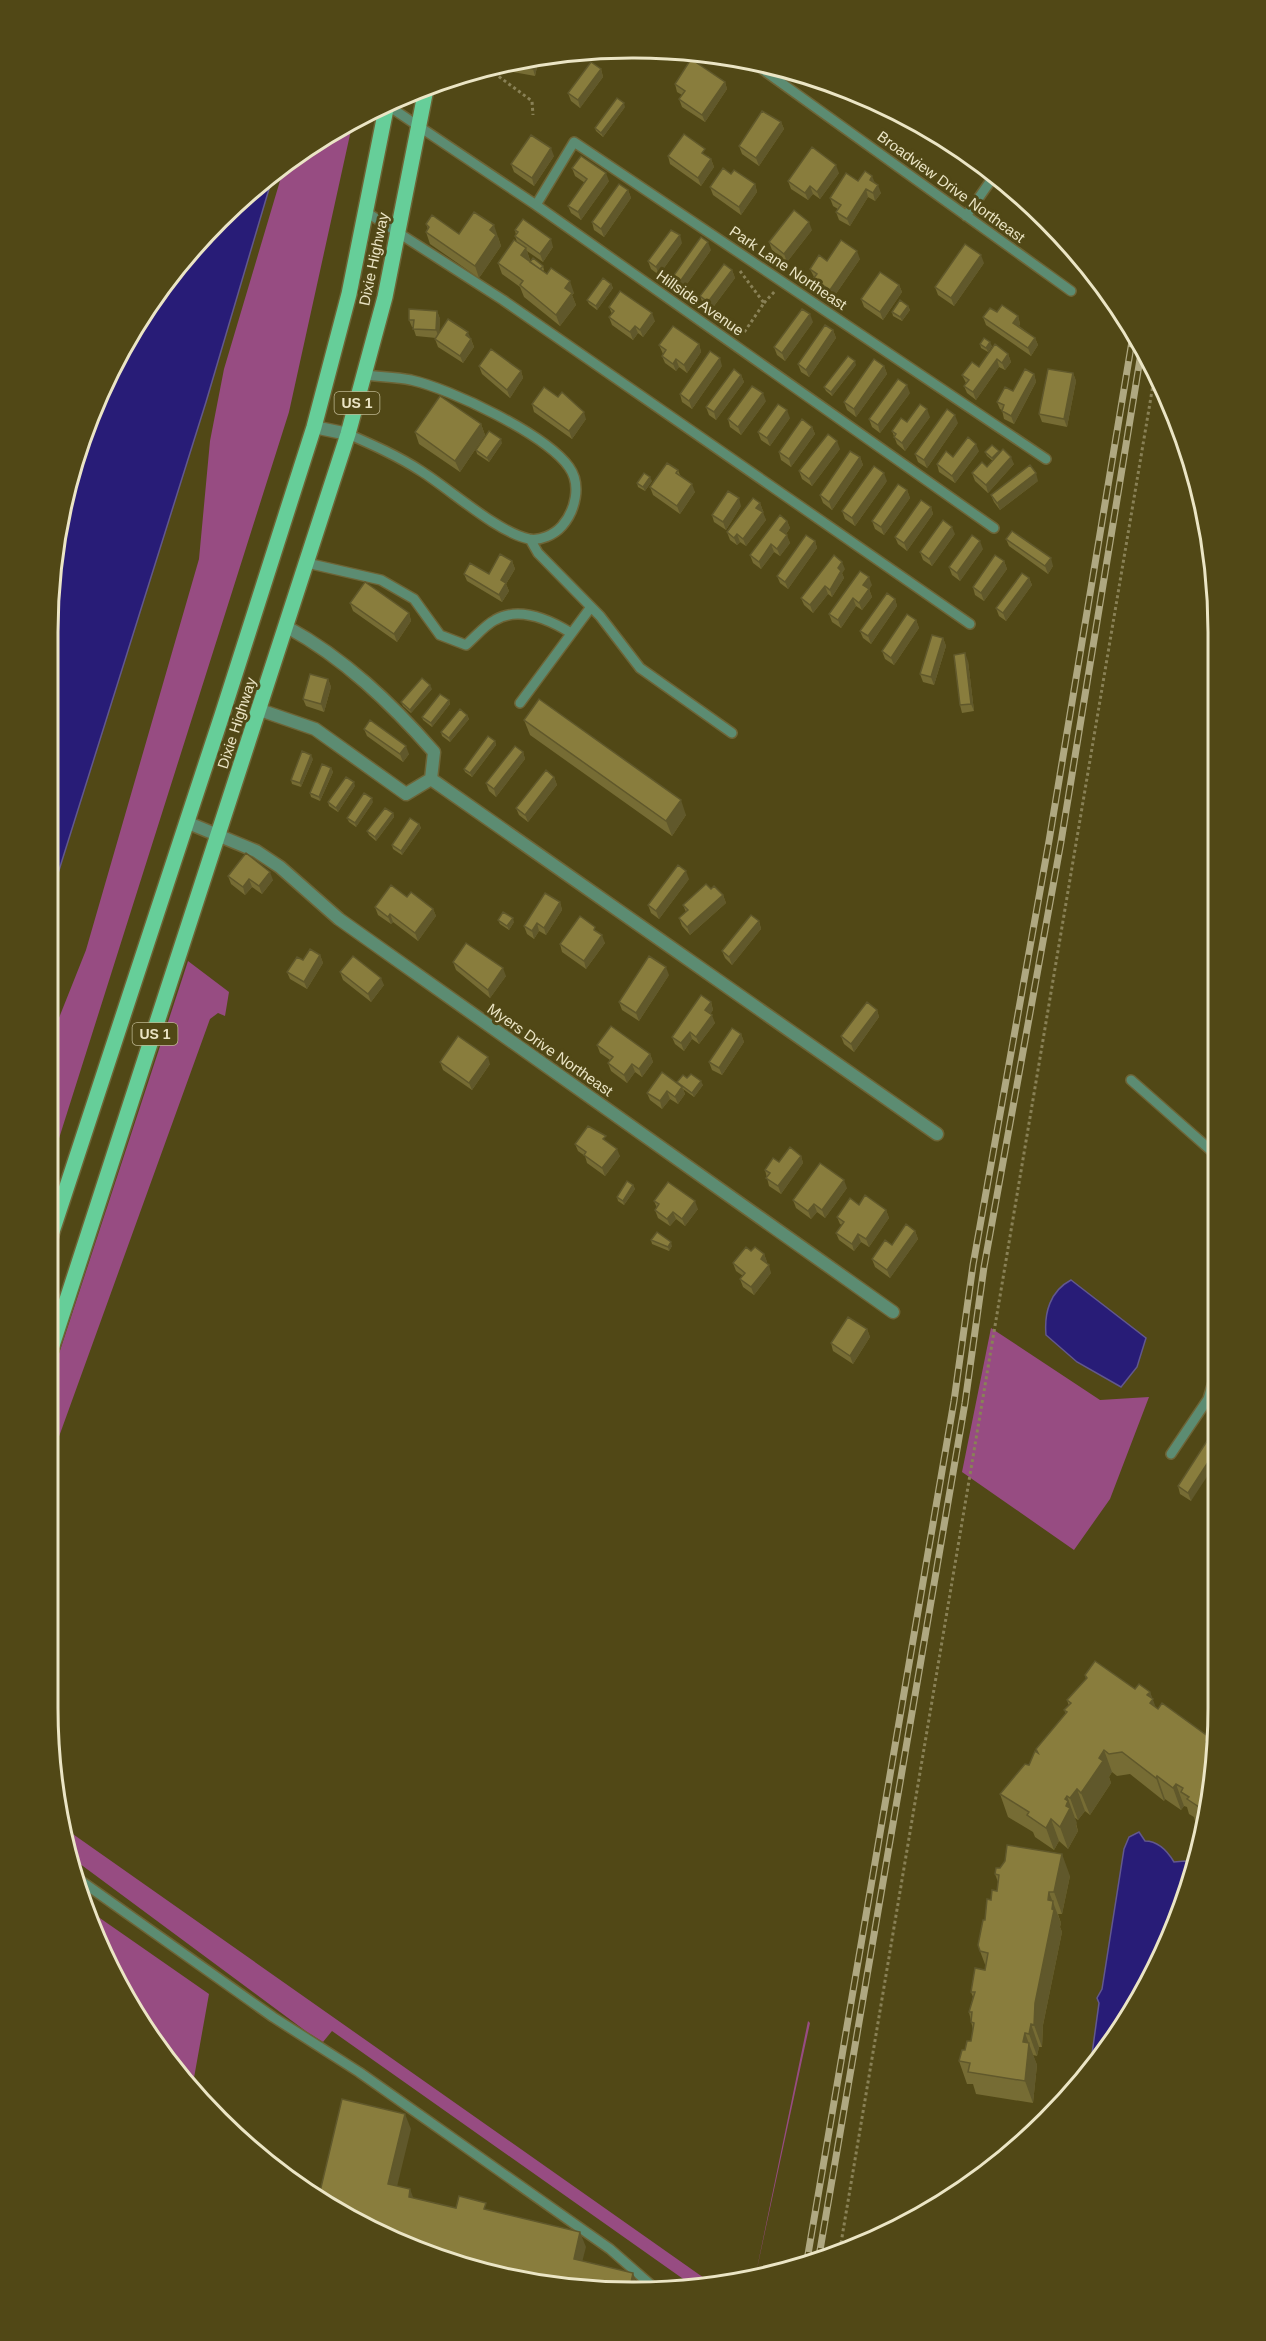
<svg xmlns="http://www.w3.org/2000/svg" width="1266" height="2341" font-family="Arial,sans-serif">
  <style>
    .green { fill: #974c82 }
    .water { fill: #281c77; stroke: #62588e; stroke-width: 1.5 }
    .lines { fill: none; stroke-linecap: round; stroke-linejoin: round }
    .lane-casing { stroke: #6d6436; stroke-width: 12 }
    .street-casing { stroke: #6d6436; stroke-width: 15 }
    .primary-casing { stroke: #6d6436; stroke-width: 18 }
    .path { stroke: #898156; stroke-width: 3; stroke-dasharray: 3 3; stroke-linecap: butt }
    .lane { stroke: #5c8c72; stroke-width: 9 }
    .street { stroke: #5c8c72; stroke-width: 12 }
    .primary { stroke: #66ce99; stroke-width: 15 }
    .rail-casing { stroke: #afa881; stroke-width: 7 }
    .rail { stroke: #514816; stroke-width: 4.5; stroke-dasharray: 14; stroke-linecap: butt }
    .wall { fill: #766c34 }
    .shaded-wall { fill: #60582b }
    .building { fill: #897d3d; stroke: #60582b; stroke-width: 1.5 }
    .labels { text-anchor: middle; stroke-width: 6; stroke-linejoin: round; paint-order: stroke }
    .shield { fill: #514816; stroke: #bdb690; stroke-width: 1.5 }
    .shield-label { font-size: 14px; font-weight: bold; fill: #ebe5c5 }
    .street-label { font-size: 15px; fill: #ebe5c5; stroke: #514816 }
    .rim { fill: none; stroke: #ebe5c5; stroke-width: 3 }
  </style>
  <rect width="100%" height="100%" fill="#514816"/>
  <path class="green" d="M 353,121 L 289,412 L 49,1170 L 49,1043 L 86,950 L 199,559 L 210,441 L 224,369 L 285,164 Z
    M 188,961 L 229,992 L 225,1016 L 218,1013 L 210,1019 L 48,1467 L 48,1387 Z
    M 991,1328 L 1100,1400 L 1149,1397 L 1110,1499 L 1074,1550 L 962,1472 Z
    M 60,1825 L 714,2285 L 696,2288 L 332,2031 L 323,2042 L 307,2032 L 68,1855 Z
    M 84,1907 L 209,1994 L 192,2089 C 140,2033 115,1976 84,1907 Z
    M 808,2021 L 810,2023 L 755,2278 Z"/>
  <path class="water" d="M 274,172 L 206,402 L 49,902 L 49,595 L 68,481 L 126,341 L 193,248 Z
    M 1071,1280 L 1146,1338 L 1137,1367 L 1121,1387 L 1077,1362 L 1046,1335 C 1044,1313 1050,1291 1071,1280 Z
    M 1139,1832 L 1145,1841 C 1158,1841 1168,1852 1174,1862 L 1185,1861 L 1195,1868 L 1140,2000 L 1101,2058 L 1092,2054 L 1099,2003 L 1097,1998 L 1102,1989 L 1124,1849 L 1129,1837 Z"/>
  <g class="lines">
    <g class="lane-casing">
      <path id="lane" d="M 755,64 L 1071,291
        M 387,105 L 536,205 L 994,528
        M 536,205 L 574,142 L 1046,459
        M 366,212 L 503,300 L 970,624
        M 966,216 L 994,176
        M 348,434 C 373,445 398,456 421,471 C 451,490 497,532 529,539 C 540,541 554,535 562,526 C 575,511 582,485 569,467 C 545,434 451,389 411,380 C 396,377 380,377 365,375
        M 530,539 L 538,553 L 600,616 L 640,668 L 732,733
        M 307,563 L 381,580 L 414,599 L 440,635 L 466,645 C 475,637 485,625 495,620 C 519,606 550,620 571,633
        M 520,703 L 591,607
        M 1131,1080 L 1215,1154
        M 1171,1454 L 1208,1399 L 1216,1372
        M 74,1876 L 273,2017 L 359,2072 L 610,2249 L 659,2292"/>
    </g>
    <g class="street-casing">
      <path id="street" d="M 314,427 L 348,434
        M 287,627 C 344,658 391,703 434,752 L 431,779
        M 260,710 L 315,729 L 406,794 L 431,779 L 937,1134
        M 186,822 L 256,851 L 280,867 L 339,919 L 893,1312"/>
    </g>
    <g class="primary-casing">
      <path id="primary" d="M 49,1241 L 222,715 L 314,427 L 349,294 L 387,104
        M 48,1358 L 348,434 L 385,297 L 426,89"/>
    </g>
    <path class="path" d="M 494,73 L 532,101 L 533,115
      M 740,271 L 764,303 L 743,334
      M 764,303 L 775,291
      M 839,2255 L 1154,379"/>
    <use href="#lane" class="lane"/>
    <use href="#street" class="street"/>
    <use href="#primary" class="primary"/>
    <g class="rail-casing">
      <path id="rail" d="M 818,2262 L 965,1403 L 984,1267 L 1061,842 L 1141,353
        M 806,2266 L 954,1401 L 973,1265 L 1049,841 L 1133,335"/>
    </g>
    <use href="#rail" class="rail"/>
  </g>
  <path class="wall" d="M 539,58 L 535,76 L 513,72 L 510,64 L 510,63 Z
    M 601,69 L 603,77 L 580,108 L 571,101 L 568,93 Z
    M 725,82 L 727,89 L 705,122 L 682,107 L 679,99 L 682,95 L 677,92 L 675,84 Z
    M 625,107 L 603,137 L 596,131 L 595,128 Z
    M 781,122 L 784,129 L 759,166 L 742,154 L 739,146 Z
    M 917,123 L 925,126 L 933,132 L 932,133 Z
    M 554,156 L 534,186 L 514,172 L 511,164 Z
    M 668,156 L 708,156 L 711,159 L 714,167 L 701,186 L 670,164 Z
    M 572,168 L 609,181 L 581,220 L 571,213 L 568,206 L 585,183 L 575,176 Z
    M 839,173 L 820,199 L 813,194 L 808,200 L 791,189 L 788,181 Z
    M 731,174 L 755,184 L 757,192 L 741,215 L 713,195 L 710,187 Z
    M 858,181 L 875,184 L 881,193 L 875,201 L 868,197 L 850,226 L 839,220 L 836,212 L 838,209 L 833,206 L 830,198 Z
    M 628,190 L 631,198 L 604,237 L 594,230 L 592,222 Z
    M 426,224 L 459,234 L 498,237 L 501,246 L 479,278 L 430,244 L 426,232 L 428,229 Z
    M 515,230 L 553,247 L 543,262 L 527,251 L 530,260 L 529,261 L 543,266 L 544,270 L 543,271 L 574,293 L 572,295 L 576,305 L 560,326 L 524,297 L 520,287 L 502,274 L 498,263 L 517,242 L 515,236 L 516,235 Z
    M 812,230 L 787,262 L 772,250 L 769,242 Z
    M 682,243 L 659,275 L 651,269 L 648,261 Z
    M 711,250 L 682,291 L 675,285 L 672,278 Z
    M 860,259 L 833,298 L 816,286 L 813,279 L 814,277 L 810,269 L 827,261 Z
    M 984,263 L 954,306 L 938,295 L 935,287 Z
    M 732,270 L 735,278 L 711,310 L 703,304 L 700,296 Z
    M 611,284 L 613,288 L 597,310 L 589,304 L 587,300 Z
    M 899,285 L 902,292 L 883,320 L 864,307 L 861,299 Z
    M 908,306 L 910,310 L 902,321 L 893,316 L 892,312 Z
    M 609,307 L 655,321 L 643,337 L 638,333 L 633,340 L 612,325 L 609,317 L 612,314 Z
    M 437,311 L 440,319 L 439,333 L 471,339 L 474,347 L 463,363 L 438,347 L 435,339 L 436,338 L 416,336 L 413,327 L 412,327 L 409,320 Z
    M 997,312 L 1018,316 L 1020,324 L 1019,326 L 1035,338 L 1038,345 L 1031,356 L 986,325 L 983,317 Z
    M 813,322 L 785,361 L 777,355 L 774,347 Z
    M 833,330 L 836,338 L 809,377 L 801,372 L 798,364 Z
    M 699,344 L 701,352 L 687,373 L 679,367 L 676,371 L 665,363 L 662,356 L 663,354 L 659,345 Z
    M 980,344 L 992,346 L 988,352 L 981,348 Z
    M 1008,354 L 1011,362 L 1005,370 L 999,367 L 976,400 L 967,393 L 964,386 L 966,383 L 962,375 L 979,367 Z
    M 856,365 L 832,396 L 826,391 L 824,387 Z
    M 479,366 L 521,371 L 523,378 L 510,398 L 482,374 Z
    M 722,366 L 692,409 L 682,402 L 680,394 Z
    M 884,366 L 887,374 L 856,417 L 847,410 L 844,402 Z
    M 1073,373 L 1076,381 L 1067,427 L 1042,422 L 1039,414 Z
    M 1034,374 L 1036,382 L 1014,424 L 1004,419 L 1002,410 L 1000,409 L 997,402 L 1013,391 Z
    M 741,375 L 744,382 L 716,420 L 709,415 L 706,407 Z
    M 910,393 L 880,433 L 872,427 L 869,419 Z
    M 766,401 L 741,435 L 730,427 L 728,419 Z
    M 532,404 L 586,419 L 572,439 L 534,412 Z
    M 930,417 L 905,451 L 897,444 L 892,431 L 907,422 Z
    M 790,418 L 770,446 L 761,440 L 758,432 Z
    M 958,423 L 927,468 L 918,462 L 915,454 Z
    M 481,424 L 485,435 L 460,472 L 419,444 L 415,432 Z
    M 812,427 L 815,434 L 791,467 L 781,460 L 779,452 Z
    M 502,443 L 489,462 L 477,454 L 476,450 Z
    M 840,449 L 812,486 L 802,479 L 799,471 Z
    M 979,451 L 955,483 L 939,472 L 937,464 Z
    M 985,452 L 1000,454 L 1014,464 L 988,493 L 975,481 L 972,473 L 987,467 L 993,461 L 987,456 Z
    M 860,457 L 863,465 L 832,510 L 823,503 L 820,495 Z
    M 678,470 L 680,475 L 695,492 L 680,514 L 653,495 L 650,487 Z
    M 652,481 L 645,491 L 638,487 L 637,483 Z
    M 887,481 L 855,526 L 845,519 L 842,511 Z
    M 1038,481 L 1000,510 L 994,502 L 991,495 Z
    M 907,490 L 910,498 L 884,535 L 875,529 L 872,521 Z
    M 760,503 L 763,511 L 762,512 L 766,520 L 746,546 L 740,542 L 737,545 L 730,540 L 727,532 Z
    M 741,506 L 726,530 L 714,522 L 712,515 Z
    M 931,507 L 933,514 L 907,551 L 898,544 L 895,537 Z
    M 787,521 L 790,528 L 786,534 L 790,543 L 780,556 L 774,552 L 761,569 L 753,563 L 750,555 Z
    M 955,534 L 932,566 L 923,560 L 920,552 Z
    M 1006,539 L 1053,566 L 1048,574 L 1009,546 Z
    M 815,541 L 817,548 L 788,589 L 780,583 L 777,576 Z
    M 983,549 L 960,581 L 952,575 L 949,567 Z
    M 512,561 L 515,569 L 506,584 L 509,591 L 502,602 L 467,581 L 464,574 L 489,574 Z
    M 1004,561 L 1007,569 L 984,601 L 975,595 L 973,587 Z
    M 845,569 L 842,573 L 844,578 L 832,597 L 828,594 L 813,613 L 804,605 L 801,598 Z
    M 1029,578 L 1032,585 L 1006,621 L 999,616 L 996,608 Z
    M 872,585 L 869,589 L 872,597 L 862,610 L 856,606 L 841,628 L 832,622 L 829,614 Z
    M 895,599 L 897,606 L 871,644 L 863,638 L 860,631 Z
    M 350,603 L 409,613 L 411,621 L 397,642 L 353,611 Z
    M 916,620 L 919,628 L 894,665 L 885,659 L 882,651 Z
    M 943,638 L 946,646 L 934,685 L 923,682 L 920,674 Z
    M 968,661 L 974,711 L 962,713 L 960,705 Z
    M 328,679 L 331,687 L 324,712 L 306,706 L 303,699 Z
    M 432,689 L 411,713 L 403,706 L 401,702 Z
    M 449,700 L 450,704 L 432,727 L 423,720 L 422,717 Z
    M 467,715 L 469,719 L 450,742 L 442,736 L 441,732 Z
    M 524,720 L 686,815 L 672,836 L 530,735 Z
    M 364,729 L 409,754 L 403,762 L 367,736 Z
    M 495,741 L 496,745 L 472,777 L 465,772 L 464,769 Z
    M 523,752 L 525,759 L 496,797 L 489,791 L 486,783 Z
    M 313,759 L 301,787 L 292,784 L 291,780 Z
    M 331,768 L 333,772 L 320,801 L 311,797 L 310,793 Z
    M 554,777 L 557,785 L 528,822 L 519,815 L 516,808 Z
    M 355,786 L 338,812 L 329,806 L 328,802 Z
    M 373,802 L 356,827 L 349,822 L 347,818 Z
    M 393,813 L 394,817 L 376,841 L 369,835 L 367,831 Z
    M 419,824 L 421,828 L 402,855 L 393,849 L 392,845 Z
    M 228,876 L 273,880 L 262,894 L 252,887 L 245,895 L 231,884 Z
    M 689,879 L 659,919 L 651,913 L 648,905 Z
    M 711,889 L 723,895 L 726,903 L 690,935 L 682,926 L 679,918 L 686,912 L 683,905 Z
    M 407,897 L 433,909 L 436,916 L 418,941 L 393,922 L 391,924 L 378,915 L 375,907 Z
    M 560,902 L 562,910 L 546,935 L 539,931 L 534,939 L 527,934 L 524,926 Z
    M 498,920 L 514,922 L 509,930 L 500,924 Z
    M 759,921 L 761,929 L 732,965 L 725,958 L 722,951 Z
    M 597,932 L 605,943 L 586,969 L 562,952 L 560,944 Z
    M 320,955 L 323,963 L 307,989 L 290,979 L 287,972 L 303,960 Z
    M 453,962 L 506,976 L 490,998 L 456,970 Z
    M 340,972 L 384,985 L 371,1002 L 343,980 Z
    M 669,975 L 639,1021 L 622,1010 L 619,1002 Z
    M 711,1002 L 713,1010 L 710,1014 L 715,1023 L 699,1044 L 692,1039 L 684,1051 L 675,1044 L 672,1037 Z
    M 877,1010 L 879,1017 L 854,1052 L 844,1044 L 841,1036 Z
    M 741,1034 L 744,1042 L 722,1075 L 712,1070 L 709,1062 Z
    M 597,1045 L 650,1054 L 653,1062 L 642,1077 L 635,1072 L 627,1083 L 611,1071 L 608,1063 L 610,1060 L 600,1053 Z
    M 440,1062 L 490,1064 L 472,1090 L 443,1070 Z
    M 687,1078 L 703,1085 L 694,1097 L 683,1089 L 685,1094 L 678,1104 L 670,1099 L 662,1109 L 650,1100 L 647,1093 L 678,1084 L 677,1082 Z
    M 608,1142 L 620,1156 L 605,1176 L 587,1163 L 585,1156 L 578,1151 L 575,1144 Z
    M 801,1156 L 803,1163 L 781,1194 L 769,1186 L 765,1170 L 779,1162 Z
    M 633,1185 L 635,1189 L 624,1205 L 618,1201 L 617,1197 Z
    M 847,1188 L 825,1218 L 817,1212 L 811,1219 L 796,1208 L 793,1200 Z
    M 654,1201 L 698,1209 L 685,1226 L 676,1219 L 670,1226 L 658,1218 L 655,1210 L 657,1208 Z
    M 859,1205 L 886,1210 L 889,1218 L 869,1247 L 861,1242 L 854,1251 L 839,1240 L 836,1233 L 842,1225 L 840,1224 L 837,1217 Z
    M 915,1231 L 918,1239 L 890,1278 L 875,1267 L 872,1259 Z
    M 651,1240 L 672,1246 L 669,1251 L 652,1244 Z
    M 751,1251 L 764,1254 L 767,1262 L 766,1263 L 771,1273 L 754,1295 L 743,1287 L 740,1279 L 743,1276 L 736,1271 L 733,1263 Z
    M 867,1329 L 870,1337 L 853,1364 L 833,1351 L 831,1343 Z
    M 1207,1441 L 1191,1501 L 1180,1494 L 1178,1486 Z
    M 1085,1675 L 1135,1689 L 1150,1692 L 1155,1707 L 1214,1747 L 1217,1744 L 1203,1827 L 1195,1821 L 1194,1817 L 1189,1814 L 1187,1807 L 1184,1806 L 1181,1810 L 1165,1799 L 1164,1801 L 1130,1774 L 1117,1776 L 1112,1772 L 1109,1777 L 1111,1783 L 1090,1815 L 1085,1811 L 1078,1820 L 1075,1818 L 1075,1819 L 1078,1831 L 1068,1849 L 1059,1841 L 1054,1850 L 1035,1837 L 1033,1832 L 1008,1817 L 1000,1794 L 1029,1765 L 1037,1752 L 1036,1749 L 1066,1714 L 1064,1710 L 1069,1706 L 1067,1700 L 1086,1679 Z
    M 995,1874 L 1070,1876 L 1062,1914 L 1058,1914 L 1061,1923 L 1060,1927 L 1062,1932 L 1043,2025 L 1042,2047 L 1039,2047 L 1037,2056 L 1033,2055 L 1037,2065 L 1033,2103 L 976,2094 L 973,2084 L 967,2084 L 959,2061 L 971,2041 L 973,2030 L 969,2012 L 973,1997 L 971,1992 L 985,1970 L 986,1967 L 980,1951 L 985,1920 L 991,1900 L 997,1891 L 998,1882 Z"/>
  <path class="shaded-wall" d="M 539,58 L 535,76 L 533,69 L 534,59 Z
    M 601,69 L 603,77 L 580,108 L 578,100 Z
    M 725,82 L 727,89 L 705,122 L 702,115 Z
    M 624,103 L 625,107 L 603,137 L 601,133 Z
    M 781,122 L 784,129 L 759,166 L 756,158 Z
    M 551,148 L 554,156 L 534,186 L 532,178 Z
    M 711,159 L 714,167 L 701,186 L 698,178 Z
    M 836,165 L 839,173 L 820,199 L 817,192 Z
    M 606,173 L 609,181 L 581,220 L 578,212 Z
    M 872,176 L 875,183 L 870,180 Z
    M 755,184 L 757,192 L 741,215 L 739,207 Z
    M 878,185 L 881,193 L 875,201 L 873,193 Z
    M 810,186 L 813,194 L 808,200 L 805,193 Z
    M 866,189 L 868,197 L 850,226 L 847,219 Z
    M 628,190 L 631,198 L 604,237 L 601,229 Z
    M 809,222 L 812,230 L 787,262 L 784,254 Z
    M 494,225 L 501,246 L 479,278 L 475,266 L 490,230 Z
    M 680,235 L 682,243 L 659,275 L 656,267 Z
    M 551,239 L 553,247 L 543,262 L 540,254 Z
    M 708,242 L 711,250 L 682,291 L 679,283 Z
    M 526,248 L 530,260 L 525,267 L 521,255 Z
    M 857,251 L 860,259 L 833,298 L 830,290 Z
    M 981,255 L 984,263 L 954,306 L 951,298 Z
    M 732,270 L 735,278 L 711,310 L 708,302 Z
    M 570,281 L 574,293 L 572,295 L 576,305 L 560,326 L 556,315 L 565,288 Z
    M 611,284 L 613,288 L 597,310 L 596,306 Z
    M 899,285 L 902,292 L 883,320 L 880,312 Z
    M 908,306 L 910,310 L 902,321 L 900,317 Z
    M 437,311 L 440,319 L 439,338 L 436,330 Z
    M 652,313 L 655,321 L 643,337 L 640,330 Z
    M 810,314 L 813,322 L 785,361 L 782,353 Z
    M 1018,316 L 1020,324 L 1016,331 L 1013,323 Z
    M 635,326 L 638,333 L 633,340 L 630,332 Z
    M 833,330 L 836,338 L 809,377 L 806,370 Z
    M 468,332 L 474,347 L 463,363 L 460,356 L 466,335 Z
    M 1035,338 L 1038,345 L 1031,356 L 1028,348 Z
    M 990,342 L 992,346 L 988,352 L 986,348 Z
    M 699,344 L 701,352 L 687,373 L 684,365 Z
    M 1008,354 L 1011,362 L 1005,370 L 1002,363 Z
    M 720,358 L 722,366 L 692,409 L 689,401 Z
    M 676,359 L 679,367 L 676,371 L 673,364 Z
    M 997,359 L 999,367 L 976,400 L 973,392 Z
    M 855,361 L 856,365 L 832,396 L 831,392 Z
    M 884,366 L 887,374 L 856,417 L 854,409 Z
    M 521,371 L 523,378 L 510,398 L 507,390 Z
    M 1073,373 L 1076,381 L 1067,427 L 1064,419 Z
    M 1034,374 L 1036,382 L 1014,424 L 1011,416 Z
    M 741,375 L 744,382 L 716,420 L 714,412 Z
    M 907,385 L 910,393 L 880,433 L 878,425 Z
    M 763,393 L 766,401 L 741,435 L 738,427 Z
    M 927,409 L 930,417 L 905,451 L 902,443 Z
    M 787,410 L 790,418 L 770,446 L 767,438 Z
    M 584,412 L 586,419 L 572,439 L 569,431 Z
    M 955,415 L 958,423 L 927,468 L 924,460 Z
    M 481,424 L 485,435 L 460,472 L 455,461 Z
    M 812,427 L 815,434 L 791,467 L 789,459 Z
    M 501,439 L 502,443 L 489,462 L 487,458 Z
    M 837,441 L 840,449 L 812,486 L 809,479 Z
    M 976,444 L 979,451 L 955,483 L 952,476 Z
    M 999,451 L 1000,455 L 994,462 L 992,458 Z
    M 860,457 L 863,465 L 832,510 L 829,502 Z
    M 1011,457 L 1014,464 L 988,493 L 986,485 Z
    M 884,473 L 887,481 L 855,526 L 852,518 Z
    M 1036,473 L 1038,481 L 1000,510 L 997,503 Z
    M 650,477 L 652,481 L 645,491 L 643,487 Z
    M 692,484 L 695,492 L 680,514 L 677,506 Z
    M 907,490 L 910,498 L 884,535 L 881,527 Z
    M 739,498 L 741,506 L 726,530 L 723,522 Z
    M 760,503 L 763,511 L 759,515 L 756,508 Z
    M 931,507 L 933,514 L 907,551 L 904,543 Z
    M 763,512 L 766,520 L 746,546 L 743,539 Z
    M 787,521 L 790,528 L 783,538 L 780,530 Z
    M 952,527 L 955,534 L 932,566 L 929,559 Z
    M 737,534 L 740,542 L 737,545 L 734,538 Z
    M 787,535 L 790,543 L 780,556 L 777,549 Z
    M 815,541 L 817,548 L 788,589 L 785,582 Z
    M 980,541 L 983,549 L 960,581 L 957,573 Z
    M 771,544 L 774,552 L 761,569 L 759,562 Z
    M 1051,558 L 1053,566 L 1048,574 L 1045,566 Z
    M 512,561 L 515,569 L 506,584 L 509,591 L 502,602 L 499,595 L 501,580 Z
    M 1004,561 L 1007,569 L 984,601 L 981,593 Z
    M 842,562 L 845,569 L 842,573 L 844,578 L 832,597 L 830,590 L 838,568 Z
    M 869,577 L 872,585 L 866,593 L 863,585 Z
    M 1029,578 L 1032,585 L 1006,621 L 1003,613 Z
    M 825,586 L 828,594 L 813,613 L 810,605 Z
    M 869,589 L 872,597 L 862,610 L 859,603 Z
    M 853,598 L 856,606 L 841,628 L 838,620 Z
    M 895,599 L 897,606 L 871,644 L 868,636 Z
    M 409,613 L 411,621 L 397,642 L 394,634 Z
    M 916,620 L 919,628 L 894,665 L 891,658 Z
    M 943,638 L 946,646 L 934,685 L 931,677 Z
    M 965,653 L 968,661 L 974,711 L 971,704 Z
    M 328,679 L 331,687 L 324,712 L 321,704 Z
    M 430,685 L 432,689 L 411,713 L 410,710 Z
    M 449,700 L 450,704 L 432,727 L 431,723 Z
    M 467,715 L 469,719 L 450,742 L 449,738 Z
    M 495,741 L 496,745 L 472,777 L 470,773 Z
    M 406,746 L 409,754 L 403,762 L 400,754 Z
    M 523,752 L 525,759 L 496,797 L 494,789 Z
    M 311,755 L 313,759 L 301,787 L 300,783 Z
    M 331,768 L 333,772 L 320,801 L 319,797 Z
    M 554,777 L 557,785 L 528,822 L 525,815 Z
    M 354,782 L 355,786 L 338,812 L 336,808 Z
    M 372,798 L 373,802 L 356,827 L 355,823 Z
    M 681,800 L 686,815 L 672,836 L 666,821 Z
    M 393,813 L 394,817 L 376,841 L 375,837 Z
    M 419,824 L 421,828 L 402,855 L 401,851 Z
    M 686,871 L 689,879 L 659,919 L 656,911 Z
    M 270,872 L 273,880 L 262,894 L 259,886 Z
    M 249,879 L 252,887 L 245,895 L 243,887 Z
    M 723,895 L 726,903 L 690,935 L 687,927 Z
    M 560,902 L 562,910 L 546,935 L 544,928 Z
    M 433,909 L 436,916 L 418,941 L 415,933 Z
    M 390,914 L 393,922 L 391,924 L 388,917 Z
    M 513,918 L 514,922 L 509,930 L 507,926 Z
    M 759,921 L 761,929 L 732,965 L 729,957 Z
    M 537,923 L 539,931 L 534,939 L 532,931 Z
    M 602,935 L 605,943 L 586,969 L 584,961 Z
    M 320,955 L 323,963 L 307,989 L 304,982 Z
    M 666,967 L 669,975 L 639,1021 L 636,1013 Z
    M 503,968 L 506,976 L 490,998 L 488,990 Z
    M 381,978 L 384,985 L 371,1002 L 368,994 Z
    M 711,1002 L 713,1010 L 708,1018 L 705,1010 Z
    M 877,1010 L 879,1017 L 854,1052 L 851,1044 Z
    M 712,1015 L 715,1023 L 699,1044 L 696,1037 Z
    M 690,1032 L 692,1039 L 684,1051 L 681,1043 Z
    M 741,1034 L 744,1042 L 722,1075 L 719,1068 Z
    M 650,1054 L 653,1062 L 642,1077 L 639,1069 Z
    M 488,1057 L 490,1064 L 472,1090 L 469,1083 Z
    M 632,1064 L 635,1072 L 627,1083 L 624,1075 Z
    M 701,1081 L 703,1085 L 694,1097 L 692,1093 Z
    M 682,1087 L 685,1094 L 678,1104 L 675,1097 Z
    M 667,1091 L 670,1099 L 662,1109 L 660,1101 Z
    M 617,1149 L 620,1156 L 605,1176 L 602,1168 Z
    M 801,1156 L 803,1163 L 781,1194 L 778,1186 Z
    M 844,1180 L 847,1188 L 825,1218 L 822,1210 Z
    M 633,1185 L 635,1189 L 624,1205 L 623,1201 Z
    M 695,1201 L 698,1209 L 685,1226 L 682,1219 Z
    M 814,1204 L 817,1212 L 811,1219 L 808,1211 Z
    M 886,1210 L 889,1218 L 869,1247 L 866,1239 Z
    M 673,1212 L 676,1219 L 670,1226 L 667,1219 Z
    M 915,1231 L 918,1239 L 890,1278 L 887,1270 Z
    M 858,1234 L 861,1242 L 854,1251 L 852,1244 Z
    M 671,1242 L 672,1246 L 669,1251 L 668,1247 Z
    M 764,1254 L 767,1262 L 764,1267 L 761,1259 Z
    M 769,1265 L 771,1273 L 754,1295 L 751,1287 Z
    M 867,1329 L 870,1337 L 853,1364 L 850,1356 Z
    M 1216,1450 L 1216,1463 L 1191,1501 L 1188,1493 Z
    M 1150,1692 L 1161,1721 L 1158,1725 L 1147,1695 Z
    M 1209,1737 L 1215,1754 L 1206,1742 Z
    M 1104,1750 L 1112,1772 L 1109,1777 L 1111,1783 L 1090,1815 L 1081,1793 L 1099,1758 Z
    M 1157,1776 L 1165,1799 L 1164,1801 L 1156,1778 Z
    M 1176,1784 L 1184,1806 L 1181,1810 L 1173,1788 Z
    M 1077,1789 L 1085,1811 L 1078,1820 L 1070,1798 Z
    M 1067,1796 L 1075,1818 L 1077,1823 L 1076,1825 L 1078,1831 L 1068,1849 L 1060,1827 L 1066,1806 L 1065,1799 Z
    M 1051,1819 L 1059,1841 L 1054,1850 L 1046,1828 Z
    M 1062,1854 L 1070,1876 L 1062,1914 L 1054,1892 Z
    M 1049,1892 L 1061,1923 L 1060,1927 L 1062,1932 L 1043,2025 L 1042,2047 L 1034,2025 L 1035,2003 Z
    M 1031,2024 L 1039,2047 L 1037,2056 L 1029,2034 Z
    M 1025,2033 L 1037,2065 L 1033,2103 L 1025,2081 L 1023,2042 Z
    M 405,2114 L 411,2129 L 394,2199 L 388,2184 Z
    M 410,2189 L 416,2205 L 409,2197 Z
    M 580,2232 L 586,2247 L 579,2274 L 574,2259 Z
    M 633,2273 L 639,2289 L 638,2292 L 629,2292 Z"/>
  <path class="building" d="M 534,59 L 533,69 L 510,64 L 510,63 Z
    M 691,59 L 725,82 L 702,115 L 679,99 L 685,91 L 675,84 Z
    M 591,62 L 601,69 L 578,100 L 568,93 Z
    M 617,98 L 624,103 L 601,133 L 595,128 Z
    M 762,111 L 781,122 L 756,158 L 739,146 Z
    M 684,134 L 705,149 L 702,153 L 711,159 L 698,178 L 668,156 Z
    M 531,135 L 551,148 L 532,178 L 511,164 Z
    M 812,147 L 836,165 L 817,192 L 810,186 L 805,193 L 788,181 Z
    M 581,156 L 606,173 L 578,212 L 568,206 L 587,179 L 572,168 Z
    M 723,168 L 731,174 L 734,170 L 755,184 L 739,207 L 710,187 Z
    M 865,171 L 872,176 L 870,180 L 878,185 L 873,193 L 866,189 L 847,219 L 836,212 L 841,205 L 830,198 L 846,173 L 858,181 Z
    M 619,184 L 628,190 L 601,229 L 592,222 Z
    M 794,210 L 809,222 L 784,254 L 769,242 Z
    M 474,212 L 494,225 L 490,230 L 496,235 L 475,266 L 426,232 L 429,227 L 426,224 L 432,215 L 459,234 Z
    M 523,219 L 551,239 L 540,254 L 515,236 L 518,232 L 515,230 Z
    M 671,230 L 680,235 L 656,267 L 648,261 Z
    M 701,237 L 708,242 L 679,283 L 672,278 Z
    M 514,240 L 526,248 L 521,255 L 547,274 L 551,268 L 570,281 L 565,288 L 572,293 L 556,315 L 520,285 L 523,281 L 498,263 Z
    M 841,240 L 857,251 L 830,290 L 813,279 L 817,274 L 810,269 L 819,255 L 827,261 Z
    M 965,244 L 981,255 L 951,298 L 935,287 Z
    M 533,258 L 543,266 L 540,269 L 530,262 Z
    M 724,264 L 732,270 L 708,302 L 700,296 Z
    M 880,272 L 899,285 L 880,312 L 861,299 Z
    M 603,278 L 611,284 L 596,306 L 587,300 Z
    M 620,291 L 652,313 L 640,330 L 635,326 L 630,332 L 609,317 L 614,311 L 609,307 Z
    M 900,300 L 908,306 L 900,317 L 892,312 Z
    M 1002,305 L 1018,316 L 1013,323 L 1035,338 L 1028,348 L 983,317 L 990,308 L 997,312 Z
    M 409,309 L 437,311 L 436,330 L 413,329 L 414,320 L 409,320 Z
    M 802,309 L 810,314 L 782,353 L 774,347 Z
    M 448,319 L 468,332 L 466,335 L 471,339 L 460,356 L 435,339 Z
    M 825,325 L 833,330 L 806,370 L 798,364 Z
    M 673,326 L 699,344 L 684,365 L 676,359 L 673,364 L 662,356 L 666,350 L 659,345 Z
    M 984,338 L 990,342 L 986,348 L 980,344 Z
    M 995,344 L 1008,354 L 1002,363 L 997,359 L 973,392 L 964,386 L 969,380 L 962,375 L 972,362 L 979,367 Z
    M 491,349 L 521,371 L 507,390 L 479,366 Z
    M 710,351 L 720,358 L 689,401 L 680,394 Z
    M 848,356 L 855,361 L 831,392 L 824,387 Z
    M 874,359 L 884,366 L 854,409 L 844,402 Z
    M 734,369 L 741,375 L 714,412 L 706,407 Z
    M 1025,369 L 1034,374 L 1011,416 L 1002,411 L 1004,405 L 997,402 L 1005,387 L 1013,391 Z
    M 1048,369 L 1073,373 L 1064,419 L 1039,414 Z
    M 898,379 L 907,385 L 878,425 L 869,419 Z
    M 752,386 L 763,393 L 738,427 L 728,419 Z
    M 544,387 L 558,397 L 562,392 L 584,412 L 569,431 L 532,404 Z
    M 440,396 L 481,424 L 455,461 L 415,432 Z
    M 778,404 L 787,410 L 767,438 L 758,432 Z
    M 920,404 L 927,409 L 902,443 L 894,437 L 896,434 L 892,431 L 901,418 L 907,422 Z
    M 947,409 L 955,415 L 924,460 L 915,454 Z
    M 802,419 L 812,427 L 789,459 L 779,452 Z
    M 489,431 L 501,439 L 487,458 L 476,450 Z
    M 828,434 L 837,441 L 809,479 L 799,471 Z
    M 968,437 L 976,444 L 952,476 L 937,464 L 946,451 L 953,457 Z
    M 992,445 L 999,451 L 992,458 L 985,452 Z
    M 1003,449 L 1011,457 L 986,485 L 972,473 L 982,462 L 987,467 Z
    M 850,451 L 860,457 L 829,502 L 820,495 Z
    M 667,463 L 678,470 L 676,473 L 692,484 L 677,506 L 650,487 Z
    M 1030,465 L 1036,473 L 997,503 L 991,495 Z
    M 874,466 L 884,473 L 852,518 L 842,511 Z
    M 644,473 L 650,477 L 643,487 L 637,483 Z
    M 898,484 L 907,490 L 881,527 L 872,521 Z
    M 728,491 L 739,498 L 723,522 L 712,515 Z
    M 753,498 L 760,503 L 756,508 L 763,512 L 743,539 L 737,534 L 734,538 L 727,532 Z
    M 921,500 L 931,507 L 904,543 L 895,537 Z
    M 780,515 L 787,521 L 780,530 L 787,535 L 777,549 L 771,544 L 759,562 L 750,555 Z
    M 943,520 L 952,527 L 929,559 L 920,552 Z
    M 1012,531 L 1051,558 L 1045,566 L 1006,539 Z
    M 806,535 L 815,541 L 785,582 L 777,576 Z
    M 972,535 L 980,541 L 957,573 L 949,567 Z
    M 500,554 L 512,561 L 501,580 L 506,583 L 499,595 L 464,574 L 470,563 L 489,574 Z
    M 834,555 L 842,562 L 838,568 L 841,571 L 830,590 L 825,586 L 810,605 L 801,598 Z
    M 995,555 L 1004,561 L 981,593 L 973,587 Z
    M 860,571 L 869,577 L 863,585 L 869,589 L 859,603 L 853,598 L 838,620 L 829,614 Z
    M 1022,573 L 1029,578 L 1003,613 L 996,608 Z
    M 365,582 L 409,613 L 394,634 L 350,603 Z
    M 887,593 L 895,599 L 868,636 L 860,631 Z
    M 907,614 L 916,620 L 891,658 L 882,651 Z
    M 932,635 L 943,638 L 931,677 L 920,674 Z
    M 965,653 L 971,704 L 960,705 L 954,655 Z
    M 310,674 L 328,679 L 321,704 L 303,699 Z
    M 422,678 L 430,685 L 410,710 L 401,702 Z
    M 440,694 L 449,700 L 431,723 L 422,717 Z
    M 539,699 L 681,800 L 666,821 L 524,720 Z
    M 460,709 L 467,715 L 449,738 L 441,732 Z
    M 370,720 L 406,746 L 400,754 L 364,729 Z
    M 488,736 L 495,741 L 470,773 L 464,769 Z
    M 515,746 L 523,752 L 494,789 L 486,783 Z
    M 302,751 L 311,755 L 300,783 L 291,780 Z
    M 322,764 L 331,768 L 319,797 L 310,793 Z
    M 546,770 L 554,777 L 525,815 L 516,808 Z
    M 346,777 L 354,782 L 336,808 L 328,802 Z
    M 364,793 L 372,798 L 355,823 L 347,818 Z
    M 385,808 L 393,813 L 375,837 L 367,831 Z
    M 410,818 L 419,824 L 401,851 L 392,845 Z
    M 246,853 L 270,872 L 259,886 L 249,879 L 243,887 L 228,876 Z
    M 678,865 L 686,871 L 656,911 L 648,905 Z
    M 706,884 L 711,889 L 714,886 L 723,895 L 687,927 L 679,918 L 688,910 L 683,905 Z
    M 391,885 L 407,897 L 411,892 L 433,909 L 415,933 L 390,914 L 388,917 L 375,907 Z
    M 545,893 L 560,902 L 544,928 L 537,923 L 532,931 L 524,926 Z
    M 503,912 L 513,918 L 507,926 L 498,920 Z
    M 751,915 L 759,921 L 729,957 L 722,951 Z
    M 580,916 L 595,927 L 594,930 L 602,935 L 584,961 L 560,944 Z
    M 466,943 L 503,968 L 488,990 L 453,962 Z
    M 310,949 L 320,955 L 304,982 L 287,972 L 297,957 L 303,960 Z
    M 353,956 L 381,978 L 368,994 L 340,972 Z
    M 649,956 L 666,967 L 636,1013 L 619,1002 Z
    M 701,995 L 711,1002 L 705,1010 L 712,1015 L 696,1037 L 690,1032 L 681,1043 L 672,1037 Z
    M 867,1002 L 877,1010 L 851,1044 L 841,1036 Z
    M 611,1026 L 650,1054 L 639,1069 L 632,1064 L 624,1075 L 608,1063 L 613,1057 L 597,1045 Z
    M 732,1028 L 741,1034 L 719,1068 L 709,1062 Z
    M 458,1036 L 488,1057 L 469,1083 L 440,1062 Z
    M 662,1072 L 682,1087 L 675,1097 L 667,1091 L 660,1101 L 647,1093 Z
    M 691,1074 L 701,1081 L 692,1093 L 677,1082 L 683,1075 L 687,1078 Z
    M 588,1126 L 606,1136 L 603,1139 L 617,1149 L 602,1168 L 584,1155 L 586,1152 L 575,1144 Z
    M 790,1147 L 801,1156 L 778,1186 L 766,1178 L 770,1173 L 765,1170 L 773,1158 L 779,1162 Z
    M 820,1163 L 844,1180 L 822,1210 L 814,1204 L 808,1211 L 793,1200 Z
    M 627,1181 L 633,1185 L 623,1201 L 617,1197 Z
    M 668,1182 L 695,1201 L 682,1219 L 673,1212 L 667,1219 L 655,1210 L 659,1204 L 654,1201 Z
    M 865,1195 L 886,1210 L 866,1239 L 858,1234 L 852,1244 L 836,1233 L 844,1222 L 837,1217 L 850,1198 L 859,1205 Z
    M 906,1224 L 915,1231 L 887,1270 L 872,1259 L 885,1240 L 892,1245 Z
    M 657,1232 L 671,1242 L 668,1247 L 651,1240 Z
    M 746,1247 L 751,1251 L 755,1247 L 764,1254 L 761,1259 L 769,1265 L 751,1287 L 740,1279 L 745,1273 L 733,1263 Z
    M 848,1317 L 867,1329 L 850,1356 L 831,1343 Z
    M 1207,1441 L 1216,1446 L 1216,1450 L 1188,1493 L 1178,1486 Z
    M 1095,1661 L 1135,1689 L 1139,1684 L 1150,1692 L 1147,1695 L 1153,1699 L 1150,1703 L 1158,1709 L 1162,1703 L 1209,1737 L 1206,1742 L 1214,1747 L 1217,1744 L 1206,1809 L 1205,1811 L 1187,1799 L 1189,1797 L 1181,1792 L 1183,1788 L 1176,1784 L 1173,1788 L 1157,1776 L 1156,1778 L 1122,1752 L 1109,1754 L 1104,1750 L 1099,1758 L 1103,1761 L 1081,1793 L 1077,1789 L 1070,1798 L 1067,1796 L 1065,1799 L 1068,1801 L 1066,1806 L 1070,1808 L 1060,1827 L 1051,1819 L 1046,1828 L 1027,1815 L 1029,1812 L 1000,1794 L 1025,1764 L 1029,1765 L 1035,1751 L 1038,1753 L 1036,1749 L 1067,1712 L 1064,1710 L 1071,1703 L 1067,1700 L 1087,1678 L 1085,1675 Z
    M 1007,1845 L 1062,1854 L 1054,1892 L 1049,1892 L 1048,1900 L 1053,1901 L 1052,1909 L 1054,1910 L 1035,2003 L 1034,2025 L 1031,2024 L 1029,2034 L 1025,2033 L 1023,2042 L 1029,2043 L 1025,2081 L 968,2072 L 970,2063 L 959,2061 L 962,2050 L 965,2050 L 967,2041 L 971,2041 L 974,2023 L 971,2022 L 972,2012 L 969,2012 L 975,1992 L 971,1992 L 975,1968 L 985,1970 L 988,1953 L 980,1951 L 978,1945 L 983,1920 L 985,1920 L 987,1899 L 991,1900 L 992,1890 L 997,1891 L 999,1875 L 995,1874 L 996,1868 L 1000,1868 L 1005,1861 Z
    M 342,2099 L 405,2114 L 388,2184 L 410,2189 L 409,2197 L 456,2208 L 459,2196 L 486,2203 L 484,2209 L 580,2232 L 574,2259 L 633,2273 L 629,2292 L 594,2292 L 482,2273 L 409,2248 L 318,2200 Z"/>
  <g class="labels">
    <g class="shield">
      <rect x="334.5" y="392" width="45" height="22" rx="4.5"/>
      <rect x="132.5" y="1023" width="45" height="22" rx="4.5"/>
    </g>
    <g class="shield-label">
      <text x="357" y="408">US 1</text>
      <text x="155" y="1039">US 1</text>
    </g>
    <g class="street-label">
      <text transform="translate(951 187) rotate(36)" y="5">Broadview Drive Northeast</text>
      <text transform="translate(374 259) rotate(-78)" y="5">Dixie Highway</text>
      <text transform="translate(788 268) rotate(34)" y="5">Park Lane Northeast</text>
      <text transform="translate(700 303) rotate(35)" y="5">Hillside Avenue</text>
      <text transform="translate(237 723) rotate(-72)" y="5">Dixie Highway</text>
      <text transform="translate(550 1050) rotate(35)" y="5">Myers Drive Northeast</text>
    </g>
  </g>
  <path d="M0 0H1266V2341H0ZM632 58H634A574 574 0 0 1 1208 632V1708A574 574 0 0 1 634 2282H632A574 574 0 0 1 58 1708V632A574 574 0 0 1 632 58Z" fill="#514816" fill-rule="evenodd"/>
  <path class="rim" d="M632 58H634A574 574 0 0 1 1208 632V1708A574 574 0 0 1 634 2282H632A574 574 0 0 1 58 1708V632A574 574 0 0 1 632 58Z"/>
</svg>
